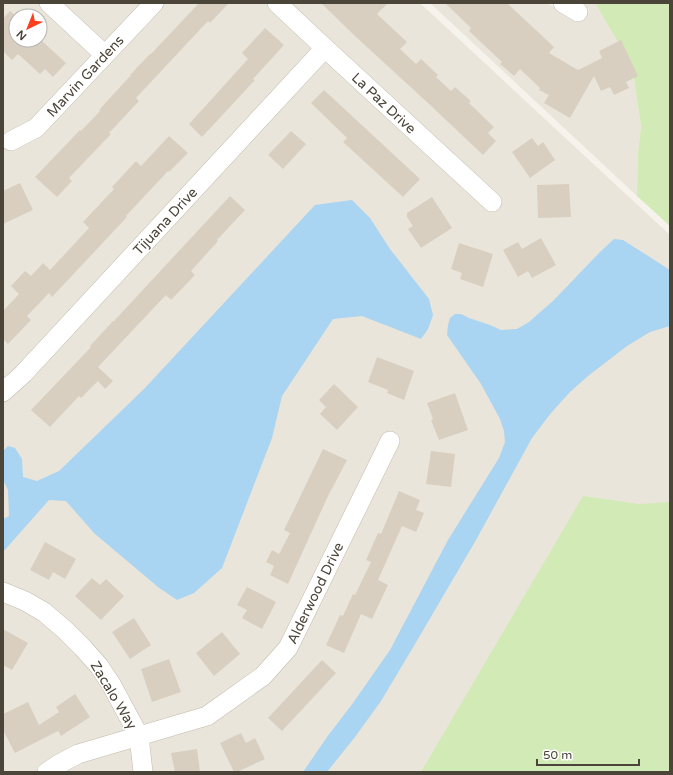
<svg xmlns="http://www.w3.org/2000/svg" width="673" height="775" font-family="'Varela Round',sans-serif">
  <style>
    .residential { fill: #eae5da; fill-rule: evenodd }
    .green { fill: #d2eab5 }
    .water { fill: #a9d4f2 }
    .building { fill: #d8cfc1 }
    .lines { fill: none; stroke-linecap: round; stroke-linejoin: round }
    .minor-casing { stroke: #c2bbae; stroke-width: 20 }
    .minor { stroke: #fff; stroke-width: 19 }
    .labels { text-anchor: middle; stroke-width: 3; stroke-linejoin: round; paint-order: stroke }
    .street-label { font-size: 14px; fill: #4b4439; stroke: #fff }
  </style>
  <rect width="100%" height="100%" fill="#f6f3ec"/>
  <path class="residential" d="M 3,3 L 420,3 L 670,235 L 670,772 L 3,772 ZM 16,16 L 40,16 L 40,40 L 16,40 Z
    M 430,3 L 547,3 L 580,22 L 589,9 L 579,3 L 595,3 L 632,66 L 641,126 L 638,153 L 637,196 Z"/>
  <path class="green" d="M 595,3 L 670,3 L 670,226 L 637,196 L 638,153 L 641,126 L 632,66 Z
    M 583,496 L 639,504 L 670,502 L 670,772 L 421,772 Z"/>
  <path class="water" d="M 352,200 L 370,218 L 390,249 L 429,299 L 433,315 L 428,329 L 421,339 L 362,316 L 333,319 L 282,396 L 272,438 L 222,568 L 194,593 L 177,600 L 158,587 L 94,533 L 66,501 L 49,500 L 3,552 L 3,519 L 9,516 L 8,490 L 3,480 L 3,451 L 8,446 L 15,448 L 22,459 L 23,477 L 37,481 L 59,471 L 144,389 L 315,205 Z
    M 614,239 L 623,240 L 670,270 L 670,326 L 650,332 L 627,346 L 588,376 L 570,392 L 551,413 L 532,438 L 476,540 L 415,644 L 381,701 L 355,737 L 327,772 L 303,772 L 327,737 L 353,703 L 390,650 L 448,540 L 499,458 L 505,442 L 504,431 L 500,419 L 481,384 L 447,335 L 448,325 L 450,318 L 455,314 L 461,314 L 469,318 L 490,325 L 501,330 L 517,329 L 529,322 L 554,300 L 600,252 Z"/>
  <path class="building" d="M 199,3 L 229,3 L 210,23 L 208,21 L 136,98 L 139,101 L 109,133 L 111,134 L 69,178 L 72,181 L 57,197 L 35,177 L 80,130 L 81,131 L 100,111 L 99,110 L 131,75 L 130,75 L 150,54 L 151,54 Z
    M 321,3 L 388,3 L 377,14 L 407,42 L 400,49 L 416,64 L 421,59 L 438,75 L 436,77 L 451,91 L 455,87 L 471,101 L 469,103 L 494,127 L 488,133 L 496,141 L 483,155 L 428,103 L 356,37 Z
    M 445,3 L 507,3 L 554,47 L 549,53 L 578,70 L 602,58 L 599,51 L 621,40 L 638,76 L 626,82 L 629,88 L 614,95 L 610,87 L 601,91 L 594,76 L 570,118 L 544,103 L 549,95 L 539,90 L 540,88 L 520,69 L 514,76 L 500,64 L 502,62 L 469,31 L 471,28 Z
    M 10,11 L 16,16 L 16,40 L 41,40 L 66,63 L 53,77 L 45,69 L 40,74 L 18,54 L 12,60 L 3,51 L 3,19 Z
    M 265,28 L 284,45 L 253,79 L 255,80 L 202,137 L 189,124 L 248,59 L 242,53 Z
    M 324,90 L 420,179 L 403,197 L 343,142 L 347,138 L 311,103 Z
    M 291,131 L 306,144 L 283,169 L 268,155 Z
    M 169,136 L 188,153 L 169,172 L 168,171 L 126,216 L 127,217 L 52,297 L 49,293 L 27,316 L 31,320 L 8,344 L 3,339 L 3,311 L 19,294 L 11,286 L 25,271 L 31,276 L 43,263 L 50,270 L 89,228 L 83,222 L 114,189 L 112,187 L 136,161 L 141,166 Z
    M 532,138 L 538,146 L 543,142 L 555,160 L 530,178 L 512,152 Z
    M 20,183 L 33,210 L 3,224 L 3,191 Z
    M 569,184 L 571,217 L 538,218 L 537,185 Z
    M 230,196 L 245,210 L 217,240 L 218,241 L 191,271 L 195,275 L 171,300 L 166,295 L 98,367 L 113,381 L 105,389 L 98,381 L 81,398 L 79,396 L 50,427 L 31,410 L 91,347 L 90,346 L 113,321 L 113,322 Z
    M 432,197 L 452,228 L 421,248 L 408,229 L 413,226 L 407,217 L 407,213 Z
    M 541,238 L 556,265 L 532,278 L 528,271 L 518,277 L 503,250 L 518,242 L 522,249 Z
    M 459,243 L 493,254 L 483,287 L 460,279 L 462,273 L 451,269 Z
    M 377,357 L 414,371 L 404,400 L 387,393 L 388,390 L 368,382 Z
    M 334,384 L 358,407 L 337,430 L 320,414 L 326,407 L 319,400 Z
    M 455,393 L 468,430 L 439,440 L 431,420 L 433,419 L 427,403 Z
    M 323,449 L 347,460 L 328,496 L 288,584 L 270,575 L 274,566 L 266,562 L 272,550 L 279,554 L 290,533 L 284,530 Z
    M 431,451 L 455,454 L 451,487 L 426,484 Z
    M 399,491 L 420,500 L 416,510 L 424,513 L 416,532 L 402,526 L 378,580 L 388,585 L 372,619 L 361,614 L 344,653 L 326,645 L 340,615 L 343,616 L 353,594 L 355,595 L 371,562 L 366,560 L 378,533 L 381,534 Z
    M 45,542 L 76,559 L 65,579 L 53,572 L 49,580 L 30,570 Z
    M 92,578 L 100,585 L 106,579 L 124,596 L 101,620 L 75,596 Z
    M 247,587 L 276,602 L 262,629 L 242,618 L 247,610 L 237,605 Z
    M 134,618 L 151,645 L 130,659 L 112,632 Z
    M 3,629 L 28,643 L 12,670 L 3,665 Z
    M 222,632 L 240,654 L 214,676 L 196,653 Z
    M 169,659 L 181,692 L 152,702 L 141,669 Z
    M 322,660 L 336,673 L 282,731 L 268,718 Z
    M 75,694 L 90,717 L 61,736 L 58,731 L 15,753 L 3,730 L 3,714 L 28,702 L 39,725 L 59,712 L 56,707 Z
    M 241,733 L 246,743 L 255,738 L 265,759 L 237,772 L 234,772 L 220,743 Z
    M 197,749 L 200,772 L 175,772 L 171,753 Z"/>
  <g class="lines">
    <g class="minor-casing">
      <path id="minor" d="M 49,3 L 105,55
        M 277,3 L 325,48 L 492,202
        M 563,3 L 578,12
        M 11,141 L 36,128 L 154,3
        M 3,392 L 23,374 L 325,48
        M 3,592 L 25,601 L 44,612 L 65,630 L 83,648 L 99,666 L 111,684 L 139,736 L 143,772
        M 47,772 L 59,764 L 78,754 L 207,716 L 263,676 L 288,648 L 390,441"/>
    </g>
    <use href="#minor" class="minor"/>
  </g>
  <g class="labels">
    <g class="street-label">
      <text transform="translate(85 76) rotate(-47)" y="5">Marvin Gardens</text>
      <text transform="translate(384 103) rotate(43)" y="5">La Paz Drive</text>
      <text transform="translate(165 221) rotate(-47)" y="5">Tijuana Drive</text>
      <text transform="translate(315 593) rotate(-64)" y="5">Alderwood Drive</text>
      <text transform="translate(114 695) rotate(59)" y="5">Zacalo Way</text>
    </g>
  </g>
  <rect width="673" height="775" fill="none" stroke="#4b4439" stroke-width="8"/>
  <g transform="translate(28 28) rotate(223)"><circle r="19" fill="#ffffff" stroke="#b7b4b0"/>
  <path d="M0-3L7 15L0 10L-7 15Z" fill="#fc3f1d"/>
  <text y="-6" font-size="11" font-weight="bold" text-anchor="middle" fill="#4b4439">N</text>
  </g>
  <path d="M537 759v6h102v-6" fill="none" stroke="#4b4439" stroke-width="2"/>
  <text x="543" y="759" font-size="12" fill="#4b4439" stroke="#ffffff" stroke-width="3" paint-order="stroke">50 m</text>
</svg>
